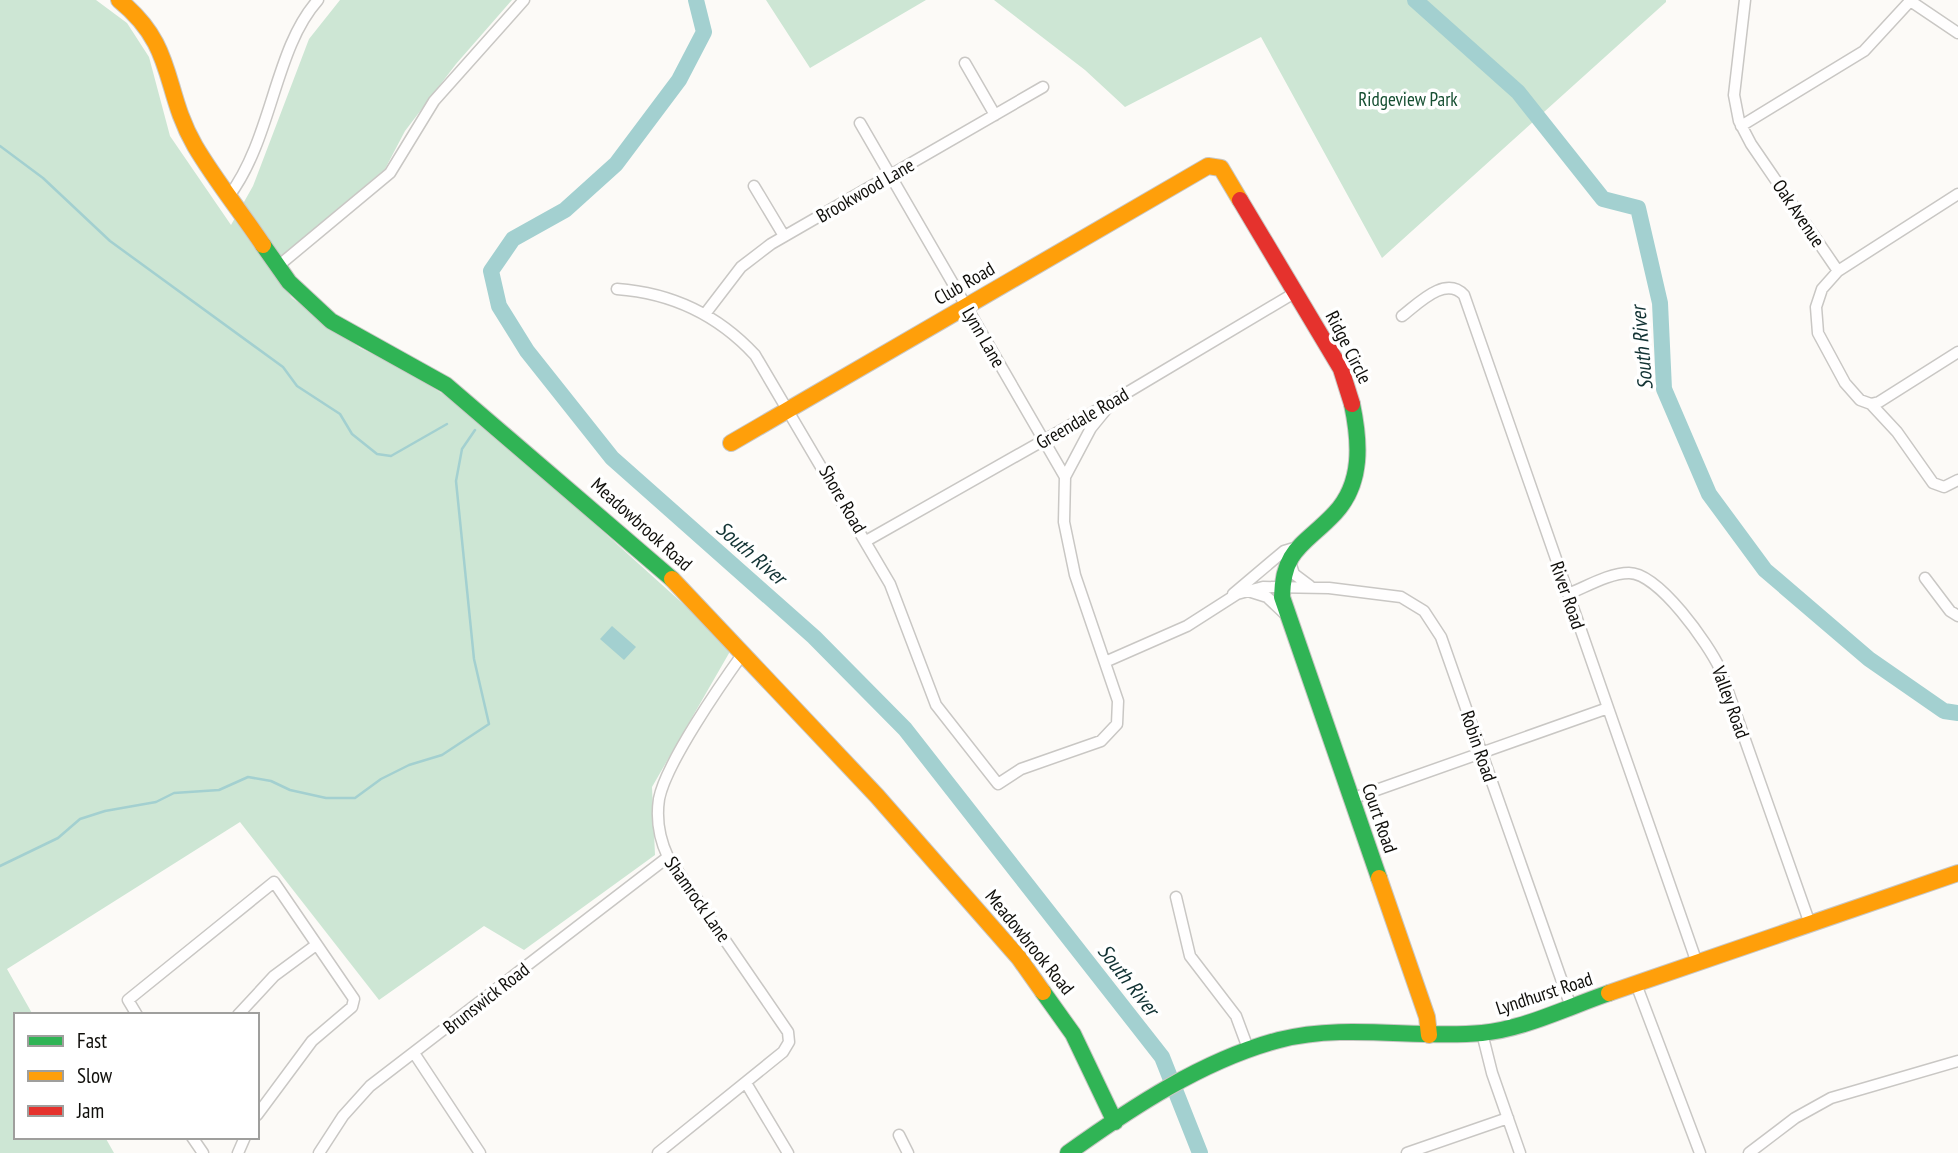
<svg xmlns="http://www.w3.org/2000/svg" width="1958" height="1153" font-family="'PT Sans Narrow',sans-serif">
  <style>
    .green { fill: #cde6d4 }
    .water { fill: #a3d0d0 }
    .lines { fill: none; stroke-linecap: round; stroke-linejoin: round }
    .stream { stroke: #a3d0d0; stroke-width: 2.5 }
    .river { stroke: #a3d0d0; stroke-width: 16 }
    .street-casing { stroke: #c9c7c4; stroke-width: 13 }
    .fast-casing { stroke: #c9c7c4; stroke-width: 18 }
    .slow-casing { stroke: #c9c7c4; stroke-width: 18 }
    .jam-casing { stroke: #c9c7c4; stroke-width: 18 }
    .street { stroke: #fffefe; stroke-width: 10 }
    .fast { stroke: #30b455; stroke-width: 16 }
    .slow { stroke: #ff9f0a; stroke-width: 16 }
    .jam { stroke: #e5322d; stroke-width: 16 }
    .labels { text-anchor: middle; stroke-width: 7; stroke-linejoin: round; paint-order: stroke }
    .park-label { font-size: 19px; fill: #164f32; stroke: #fff }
    .street-label { font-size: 19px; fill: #100f0b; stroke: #fff }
    .water-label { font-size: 21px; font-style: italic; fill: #113233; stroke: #fff }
  </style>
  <rect width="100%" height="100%" fill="#fcfaf7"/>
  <path class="green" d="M 0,0 L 96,0 L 127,23 L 149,57 L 170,136 L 231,225 L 253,186 L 309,39 L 340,0 L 512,0 L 456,64 L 405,131 L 385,169 L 284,254 L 274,275 L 292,298 L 360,348 L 406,370 L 455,402 L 516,453 L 732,648 L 652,787 L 655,855 L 524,950 L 484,926 L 379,1000 L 240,822 L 7,969 L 33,1015 L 16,1015 L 16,1137 L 105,1137 L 114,1153 L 0,1153 Z
    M 766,0 L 926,0 L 810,68 Z
    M 994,0 L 1666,0 L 1666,2 L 1382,258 L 1261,37 L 1125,107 L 1085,70 Z"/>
  <path class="water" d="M 612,626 L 636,647 L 624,660 L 600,639 Z"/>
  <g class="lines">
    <path class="stream" d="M 0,146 L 43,178 L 110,241 L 283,367 L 297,386 L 340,414 L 352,434 L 377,454 L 391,456 L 447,424
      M 0,866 L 58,838 L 80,819 L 105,811 L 156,802 L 174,793 L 219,790 L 248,777 L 271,781 L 290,790 L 326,798 L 355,798 L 381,779 L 409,765 L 442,755 L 489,724 L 474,659 L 456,481 L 462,449 L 475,430"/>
    <path class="river" d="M 696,0 L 704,32 L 679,80 L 616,164 L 565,210 L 513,239 L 491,271 L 499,306 L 527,351 L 612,458 L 814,637 L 905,729 L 1162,1057 L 1200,1153
      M 1415,0 L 1518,92 L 1603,199 L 1638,208 L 1660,303 L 1664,389 L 1709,494 L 1765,570 L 1869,659 L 1944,711 L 1958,713"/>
    <g class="street-casing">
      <path id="street" d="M 1745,0 L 1734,95 L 1739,121 L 1751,144 L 1838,271
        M 1909,0 L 1958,33
        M 965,63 L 995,115
        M 860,123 L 1065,477
        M 1741,126 L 1864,51 L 1911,0
        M 754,186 L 784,236
        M 229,196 C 273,137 274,49 318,0
        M 277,267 L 390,173 L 434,101 L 524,0
        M 617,289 C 672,293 718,315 755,355 L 890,584 L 936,705 L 998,784 L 1021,769 L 1101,741 L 1117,724 L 1118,701 L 1075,575 L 1064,522 L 1065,477 L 1091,428 L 1113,401
        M 705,314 L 741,267 L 771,244 L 1043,87
        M 1402,316 C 1418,304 1445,275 1464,295 L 1697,963
        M 1871,404 L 1860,400 L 1845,383 L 1818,333 L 1816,307 L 1822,289 L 1838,271 L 1958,194
        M 1871,404 L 1897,432 L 1933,483 L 1944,487 L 1958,480
        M 1871,404 L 1879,402 L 1958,352
        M 866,541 L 1113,401 L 1296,292
        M 1289,559 L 1294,574 L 1310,586
        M 1925,578 L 1950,611 L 1958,616
        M 1248,591 L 1267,597 L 1284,613
        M 1233,594 L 1284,551 L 1294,548
        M 1568,594 C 1586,587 1609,573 1629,573 C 1659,573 1709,645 1720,669 L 1810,924
        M 1105,662 L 1187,626 L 1237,594 L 1263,587 L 1329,588 L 1401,597 L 1424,611 L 1441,637 L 1571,1007
        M 1351,799 L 1608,708
        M 1176,897 L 1190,956 L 1236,1016 L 1249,1051
        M 1636,984 L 1700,1153
        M 137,1015 L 128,1000 L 274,882 L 354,999 L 352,1007 L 312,1041 L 257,1115
        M 238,1015 L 274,976 L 316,945
        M 1482,1033 L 1492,1073 L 1520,1153
        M 414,1053 L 480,1153
        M 746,1083 L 788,1153
        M 899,1135 L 908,1153
        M 192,1137 L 203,1153
        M 238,1153 L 245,1137
        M 319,1153 L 343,1116 L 370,1086 L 668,857
        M 658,1153 L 783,1052 L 789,1042 L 788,1032 L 668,857 C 659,838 656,819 659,799 C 666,763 721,684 744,652
        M 1407,1153 L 1508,1118
        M 1749,1153 L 1795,1118 L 1831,1098 L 1958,1061"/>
    </g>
    <g class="fast-casing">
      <path id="fast" d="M 263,245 L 289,282 L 331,321 L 446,385 L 672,579
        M 1352,404 C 1360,442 1363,483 1335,513 C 1305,545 1283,548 1282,597 L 1379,878
        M 1043,992 L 1073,1034 L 1115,1122
        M 1068,1153 C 1131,1108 1203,1060 1279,1040 C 1345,1023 1415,1039 1482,1033 C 1524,1029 1568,1007 1609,993"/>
    </g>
    <g class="slow-casing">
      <path id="slow" d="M 119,0 C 177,47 162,89 195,146 C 215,180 241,212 263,245
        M 731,443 L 1208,166 L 1221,168 L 1240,200
        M 672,579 L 877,796 L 1019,958 L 1043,992
        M 1379,878 L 1427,1017 L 1429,1035
        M 1609,993 L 1958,873"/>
    </g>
    <g class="jam-casing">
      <path id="jam" d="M 1240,200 L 1341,369 L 1352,404"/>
    </g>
    <use href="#street" class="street"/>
    <use href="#fast" class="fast"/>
    <use href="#slow" class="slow"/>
    <use href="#jam" class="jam"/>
  </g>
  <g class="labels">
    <g class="park-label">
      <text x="1408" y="106">Ridgeview Park</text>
    </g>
    <g class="street-label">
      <text transform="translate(865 190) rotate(-30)" y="7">Brookwood Lane</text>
      <text transform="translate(1799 213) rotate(56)" y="7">Oak Avenue</text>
      <text transform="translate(964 283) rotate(-30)" y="7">Club Road</text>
      <text transform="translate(984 337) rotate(60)" y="7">Lynn Lane</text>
      <text transform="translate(1349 347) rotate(63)" y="7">Ridge Circle</text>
      <text transform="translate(1082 418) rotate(-30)" y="7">Greendale Road</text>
      <text transform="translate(843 499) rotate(60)" y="7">Shore Road</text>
      <text transform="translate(642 524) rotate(42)" y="7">Meadowbrook Road</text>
      <text transform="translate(1568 595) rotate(71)" y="7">River Road</text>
      <text transform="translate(1731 702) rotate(70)" y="7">Valley Road</text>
      <text transform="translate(1479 746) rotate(71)" y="7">Robin Road</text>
      <text transform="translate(1380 818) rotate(71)" y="7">Court Road</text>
      <text transform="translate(698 899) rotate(55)" y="7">Shamrock Lane</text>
      <text transform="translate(1030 942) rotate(51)" y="7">Meadowbrook Road</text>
      <text transform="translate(1544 993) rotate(-18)" y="7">Lyndhurst Road</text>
      <text transform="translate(486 998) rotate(-38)" y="7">Brunswick Road</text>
    </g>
    <g class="water-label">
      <text transform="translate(1642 348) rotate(-95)" y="7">South River</text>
      <text transform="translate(751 553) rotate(41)" y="7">South River</text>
      <text transform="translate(1128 980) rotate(52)" y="7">South River</text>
    </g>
  </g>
  <rect x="14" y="1013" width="245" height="126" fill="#ffffff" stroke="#9f9f9d" stroke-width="2"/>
  <rect x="28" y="1036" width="35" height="10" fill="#30b455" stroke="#9f9f9d" stroke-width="2"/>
  <text x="77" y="1048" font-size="21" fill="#100f0b">Fast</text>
  <rect x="28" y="1071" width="35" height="10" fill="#ff9f0a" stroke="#9f9f9d" stroke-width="2"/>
  <text x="77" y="1083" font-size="21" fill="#100f0b">Slow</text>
  <rect x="28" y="1106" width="35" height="10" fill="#e5322d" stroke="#9f9f9d" stroke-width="2"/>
  <text x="77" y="1118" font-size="21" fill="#100f0b">Jam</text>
</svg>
